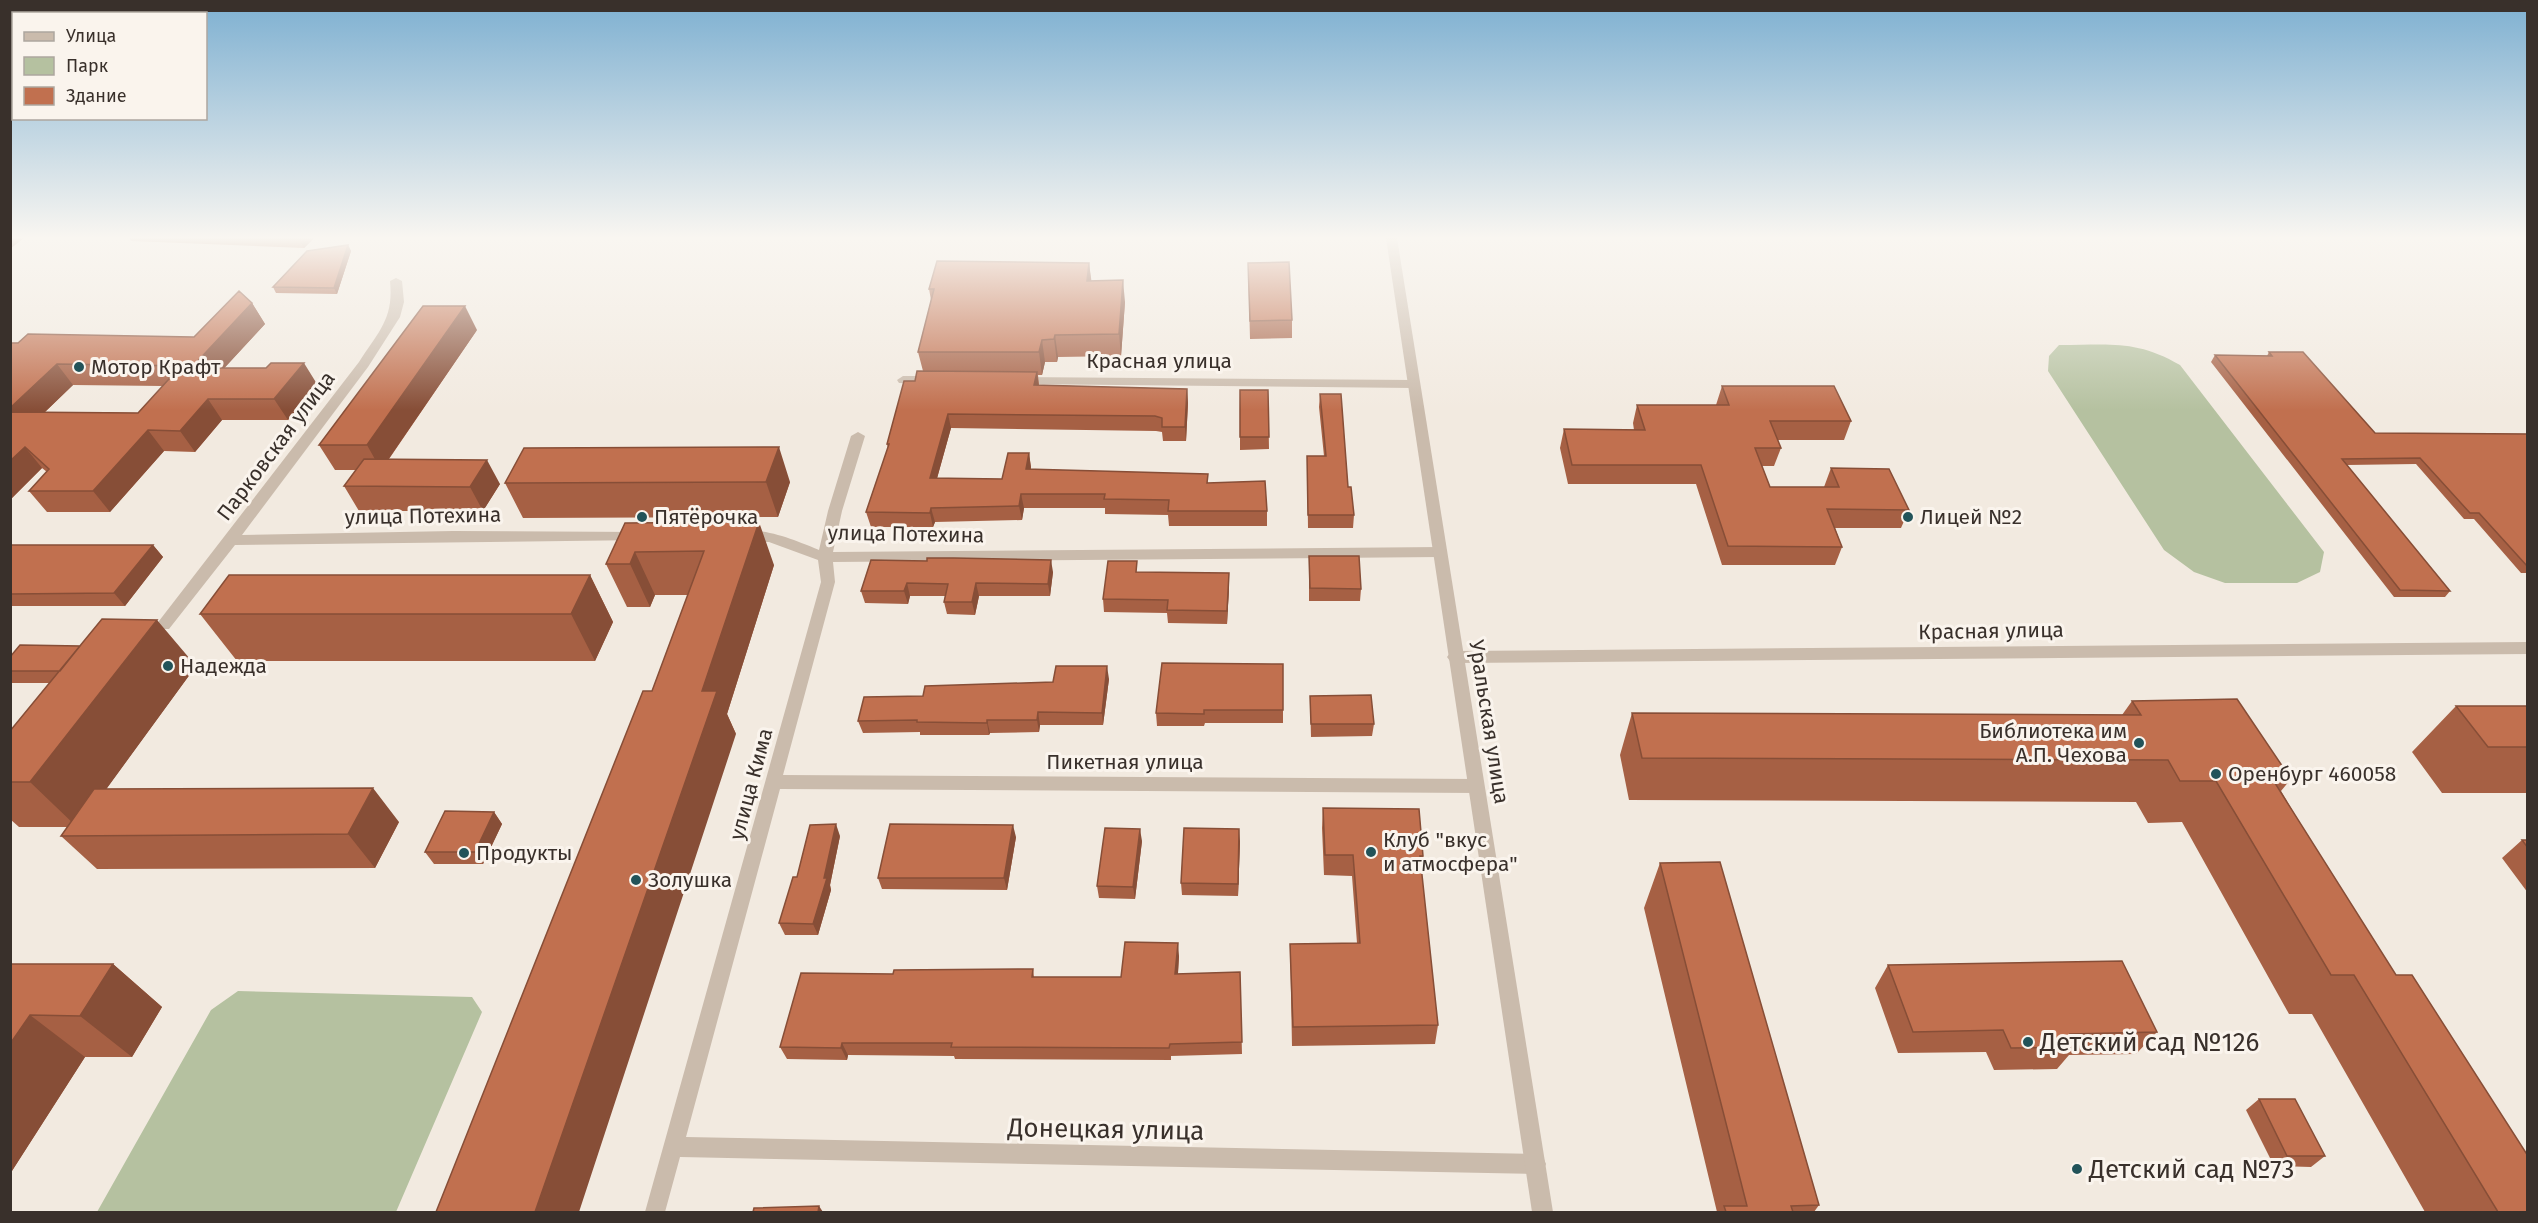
<svg xmlns="http://www.w3.org/2000/svg" width="2538" height="1223" font-family="'Fira Sans',sans-serif">
  <style>
    .green { fill: #b5c1a0 }
    .lines { fill: none; stroke-linecap: round; stroke-linejoin: round }
    .minor { fill: #cabbac; fill-rule: evenodd }
    .tertiary { fill: #cabbac; fill-rule: evenodd }
    .wall { fill: #a66044; fill-rule: evenodd }
    .shaded-wall { fill: #874e37 }
    .building { fill: #c1704f; stroke: #874e37; stroke-width: 1.5 }
    .poi-dot { fill: #225359; stroke: #faf4ed; stroke-width: 2 }
    .labels { text-anchor: middle; stroke-width: 6; stroke-linejoin: round; paint-order: stroke }
    .street-label { font-size: 21px; fill: #39302b; stroke: #faf4ed }
    .poi-label { font-size: 21px; fill: #39302b; stroke: #faf4ed; text-anchor: start }
    .near-poi-label { font-size: 26px; fill: #39302b; stroke: #faf4ed; text-anchor: start }
    .near-street-label { font-size: 26px; fill: #39302b; stroke: #faf4ed }
  </style>
  <rect width="100%" height="100%" fill="#f2eae0"/>
  <path class="green" d="M 2059,345 C 2108,345 2136,339 2180,365 L 2324,552 L 2320,572 L 2297,583 L 2225,583 L 2194,572 L 2164,550 L 2048,371 L 2049,356 Z
    M 238,991 L 472,997 L 482,1012 L 396,1212 L 97,1212 L 211,1010 Z"/>
  <g class="lines">
    <path class="minor" d="M 396,278 L 402,281 L 404,302 L 400,317 L 368,367 L 242,535 L 453,531 L 639,532 L 646,537 L 644,540 L 235,545 L 169,629 L 159,629 L 156,625 L 159,621 L 359,362 C 378,332 394,319 390,281 Z
      M 903,376 L 934,376 L 940,380 L 934,384 L 899,383 L 897,380 Z
      M 1018,377 L 1414,380 L 1420,384 L 1414,388 L 1014,384 L 1012,381 L 1014,378 Z
      M 858,432 L 865,436 L 842,511 L 833,552 L 1440,547 L 1447,552 L 1440,557 L 833,562 L 835,582 L 783,775 L 1476,779 L 1482,781 L 1484,786 L 1482,791 L 1476,793 L 780,789 L 686,1137 L 1536,1154 L 1543,1157 L 1546,1164 L 1543,1171 L 1536,1174 L 680,1157 L 665,1212 L 645,1212 L 821,582 L 818,560 L 769,542 L 744,542 L 737,537 C 750,520 802,543 819,550 L 828,511 L 851,436 Z
      M 2528,642 L 2528,654 L 1455,663 L 1450,661 L 1447,657 L 1450,653 L 1455,651 Z"/>
    <path class="tertiary" d="M 1386,238 L 1397,238 L 1553,1212 L 1532,1212 Z"/>
  </g>
  <path class="wall" d="M 129,238 L 314,238 L 304,248 L 131,241 Z
    M 348,245 L 351,251 L 337,294 L 276,293 L 273,287 Z
    M 1089,263 L 1091,281 L 1125,302 L 1121,356 L 1058,357 L 1057,362 L 1045,362 L 1042,375 L 1038,375 L 1039,385 L 1187,389 L 1188,403 L 1186,441 L 1163,441 L 1162,432 L 1156,431 L 951,428 L 937,478 L 1002,479 L 1029,453 L 1031,469 L 1208,483 L 1267,511 L 1267,526 L 1169,526 L 1168,515 L 1105,514 L 1105,508 L 1024,508 L 1022,520 L 935,522 L 933,527 L 871,527 L 866,512 L 888,448 L 887,444 L 915,381 L 923,371 L 918,352 L 931,300 L 929,289 Z
    M 1248,263 L 1292,320 L 1292,338 L 1250,339 Z
    M 252,303 L 265,324 L 224,368 L 317,384 L 288,420 L 222,420 L 195,452 L 164,451 L 110,512 L 47,512 L 29,491 L 47,472 L 42,468 L 10,500 L 10,343 L 194,337 ZM 73,385 L 163,386 L 138,413 L 45,412 Z
    M 477,330 L 389,459 L 500,484 L 483,511 L 359,511 L 344,486 L 356,470 L 335,470 L 319,445 Z
    M 2269,352 L 2375,433 L 2528,434 L 2528,573 L 2521,573 L 2474,519 L 2464,519 L 2416,464 L 2347,465 L 2450,591 L 2445,597 L 2394,597 L 2211,362 L 2215,355 L 2267,356 Z
    M 1722,386 L 1851,421 L 1844,440 L 1777,440 L 1781,448 L 1774,466 L 1762,466 L 1770,487 L 1824,487 L 1831,468 L 1909,510 L 1901,528 L 1835,528 L 1842,547 L 1835,565 L 1722,565 L 1696,484 L 1568,484 L 1560,448 L 1564,429 L 1634,430 L 1633,423 L 1637,405 L 1716,405 Z
    M 1240,390 L 1268,390 L 1269,449 L 1240,450 Z
    M 1320,394 L 1354,515 L 1353,528 L 1308,528 L 1307,456 L 1324,456 L 1319,407 Z
    M 790,482 L 778,517 L 523,518 L 505,483 Z
    M 625,523 L 774,565 L 727,714 L 736,734 L 652,691 L 688,595 L 655,595 L 650,607 L 627,607 L 606,564 Z
    M 10,545 L 153,545 L 163,557 L 125,606 L 10,606 Z
    M 1309,556 L 1361,589 L 1360,601 L 1309,601 Z
    M 871,560 L 1053,572 L 1050,596 L 979,596 L 975,615 L 947,614 L 944,602 L 945,596 L 910,596 L 908,604 L 865,603 L 861,591 Z
    M 1138,572 L 1229,586 L 1227,624 L 1168,623 L 1167,613 L 1104,612 L 1103,599 Z
    M 590,575 L 613,622 L 595,661 L 237,661 L 200,614 Z
    M 10,657 L 196,666 L 106,789 L 399,822 L 375,868 L 97,869 L 61,836 L 67,827 L 19,827 L 10,819 L 10,731 L 50,683 L 11,683 Z
    M 1283,664 L 1283,723 L 1205,723 L 1204,726 L 1157,726 L 1156,713 Z
    M 1109,679 L 1103,725 L 1040,725 L 1039,732 L 990,733 L 989,735 L 920,735 L 920,732 L 863,733 L 858,721 L 923,696 L 1053,682 Z
    M 1310,696 L 1374,724 L 1372,736 L 1311,737 Z
    M 2132,701 L 2291,779 L 2281,791 L 2528,1212 L 2425,1212 L 2312,1014 L 2289,1014 L 2182,822 L 2148,823 L 2136,802 L 1629,800 L 1620,755 L 1632,713 L 2122,715 Z
    M 2456,706 L 2528,706 L 2528,793 L 2442,793 L 2412,752 Z
    M 1323,808 L 1423,856 L 1421,870 L 1438,1025 L 1435,1044 L 1292,1046 L 1290,944 L 1357,943 L 1352,876 L 1324,875 L 1322,828 Z
    M 494,812 L 502,824 L 483,864 L 434,864 L 425,852 Z
    M 840,836 L 830,885 L 831,890 L 818,935 L 785,935 L 779,923 L 797,877 Z
    M 1016,837 L 1007,890 L 882,889 L 878,878 Z
    M 2522,840 L 2528,840 L 2528,893 L 2502,858 Z
    M 1142,841 L 1135,899 L 1099,898 L 1097,886 Z
    M 1240,841 L 1238,896 L 1182,895 L 1181,883 Z
    M 1660,863 L 1819,1205 L 1814,1212 L 1717,1212 L 1644,908 Z
    M 1179,956 L 1178,974 L 1240,972 L 1242,1054 L 1171,1056 L 1171,1060 L 955,1059 L 954,1056 L 848,1055 L 847,1060 L 787,1059 L 780,1047 L 893,974 L 1033,969 L 1034,977 L 1121,977 Z
    M 10,964 L 113,964 L 162,1007 L 132,1057 L 85,1057 L 10,1174 Z
    M 1888,965 L 2157,1032 L 2136,1054 L 2069,1055 L 2057,1069 L 1994,1070 L 1986,1052 L 1898,1053 L 1875,988 Z
    M 2259,1099 L 2325,1156 L 2311,1167 L 2274,1166 L 2246,1110 Z"/>
  <path class="shaded-wall" d="M 10,238 L 24,238 L 10,249 Z
    M 298,238 L 314,238 L 304,248 Z
    M 348,245 L 351,251 L 337,294 L 334,288 Z
    M 1089,263 L 1092,285 L 1087,281 Z
    M 1123,280 L 1125,302 L 1121,356 L 1119,334 Z
    M 252,303 L 265,324 L 207,387 L 193,366 Z
    M 465,306 L 477,330 L 381,470 L 367,445 Z
    M 1055,335 L 1058,357 L 1057,362 L 1054,339 Z
    M 1042,340 L 1045,362 L 1042,375 L 1039,352 Z
    M 304,363 L 317,384 L 288,420 L 274,399 Z
    M 57,364 L 73,385 L 24,432 L 10,416 L 10,408 Z
    M 1037,372 L 1039,387 L 1034,385 Z
    M 1187,389 L 1188,403 L 1186,441 L 1185,427 Z
    M 208,399 L 222,420 L 195,452 L 180,431 Z
    M 948,414 L 951,428 L 933,493 L 930,478 Z
    M 148,430 L 164,451 L 110,512 L 93,491 Z
    M 25,447 L 42,468 L 10,500 L 10,461 Z
    M 779,447 L 790,482 L 778,517 L 766,482 Z
    M 1029,453 L 1031,467 L 1028,483 L 1026,469 Z
    M 487,460 L 500,484 L 483,511 L 470,487 Z
    M 1021,494 L 1024,508 L 1022,520 L 1019,506 Z
    M 931,508 L 935,522 L 933,527 L 930,513 Z
    M 759,522 L 774,565 L 727,714 L 736,734 L 579,1212 L 535,1212 L 702,691 Z
    M 153,545 L 163,557 L 125,606 L 114,593 Z
    M 635,552 L 655,595 L 650,607 L 630,564 Z
    M 1051,560 L 1053,572 L 1050,596 L 1048,584 Z
    M 1229,573 L 1229,586 L 1227,624 L 1227,611 Z
    M 590,575 L 613,622 L 595,661 L 571,614 Z
    M 907,583 L 910,596 L 908,604 L 904,591 Z
    M 976,583 L 979,596 L 975,615 L 972,602 Z
    M 157,620 L 196,666 L 78,828 L 30,782 Z
    M 1107,666 L 1109,679 L 1103,725 L 1102,713 Z
    M 1038,712 L 1040,725 L 1039,732 L 1037,720 Z
    M 987,720 L 990,733 L 989,735 L 987,723 Z
    M 373,788 L 399,822 L 375,868 L 348,834 Z
    M 494,812 L 502,824 L 483,864 L 475,852 Z
    M 836,824 L 840,836 L 830,885 L 831,890 L 818,935 L 813,924 Z
    M 1013,825 L 1016,837 L 1007,890 L 1004,878 Z
    M 1140,829 L 1142,841 L 1135,899 L 1133,887 Z
    M 1239,829 L 1240,841 L 1238,896 L 1238,884 Z
    M 1178,943 L 1179,956 L 1177,987 L 1175,974 Z
    M 113,964 L 162,1007 L 132,1057 L 80,1016 Z
    M 30,1015 L 85,1057 L 10,1174 L 10,1044 Z
    M 842,1043 L 848,1055 L 847,1060 L 841,1048 Z
    M 819,1206 L 823,1212 L 818,1212 Z"/>
  <path class="building" d="M 348,245 L 334,288 L 273,287 L 307,251 Z
    M 937,261 L 1089,263 L 1087,281 L 1123,280 L 1119,334 L 1055,335 L 1054,339 L 1042,340 L 1039,352 L 918,352 L 934,289 L 929,289 Z
    M 1289,262 L 1292,320 L 1250,321 L 1248,263 Z
    M 239,291 L 252,303 L 193,366 L 57,364 L 10,408 L 10,343 L 18,343 L 28,334 L 194,337 Z
    M 423,306 L 465,306 L 367,445 L 319,445 Z
    M 2269,352 L 2303,352 L 2375,433 L 2528,434 L 2528,567 L 2479,513 L 2470,513 L 2420,458 L 2342,459 L 2450,591 L 2400,590 L 2215,355 L 2272,356 Z
    M 271,363 L 304,363 L 274,399 L 208,399 L 180,431 L 148,430 L 93,491 L 29,491 L 49,469 L 25,447 L 10,461 L 10,412 L 138,413 L 179,368 L 266,368 Z
    M 917,371 L 1037,372 L 1034,385 L 1187,389 L 1185,427 L 1162,427 L 1162,418 L 1155,416 L 948,414 L 930,478 L 1002,479 L 1008,453 L 1029,453 L 1026,469 L 1208,474 L 1207,483 L 1265,481 L 1267,511 L 1168,511 L 1169,500 L 1104,499 L 1105,494 L 1021,494 L 1019,506 L 931,508 L 930,513 L 866,512 L 889,444 L 887,444 L 904,381 L 915,381 Z
    M 1722,386 L 1834,386 L 1851,421 L 1770,421 L 1781,448 L 1755,448 L 1770,487 L 1839,487 L 1831,468 L 1889,469 L 1909,510 L 1827,509 L 1842,547 L 1728,546 L 1701,465 L 1572,465 L 1564,429 L 1645,430 L 1637,405 L 1729,405 Z
    M 1240,390 L 1268,390 L 1269,437 L 1240,437 Z
    M 1320,394 L 1341,394 L 1348,487 L 1351,487 L 1354,515 L 1308,515 L 1307,456 L 1326,456 Z
    M 779,447 L 766,482 L 505,483 L 524,448 Z
    M 364,459 L 487,460 L 470,487 L 344,486 Z
    M 759,522 L 702,691 L 717,691 L 535,1212 L 436,1212 L 643,691 L 652,691 L 704,551 L 635,552 L 630,564 L 606,564 L 625,523 Z
    M 10,545 L 153,545 L 114,593 L 10,594 Z
    M 1309,556 L 1359,556 L 1361,589 L 1310,588 Z
    M 927,558 L 954,558 L 1051,560 L 1048,584 L 976,583 L 972,602 L 944,602 L 948,584 L 907,583 L 904,591 L 861,591 L 871,560 L 927,561 Z
    M 1108,561 L 1137,561 L 1136,572 L 1229,573 L 1227,611 L 1167,610 L 1168,600 L 1103,599 Z
    M 229,575 L 590,575 L 571,614 L 200,614 Z
    M 102,619 L 157,620 L 30,782 L 10,782 L 10,731 Z
    M 20,645 L 80,646 L 60,671 L 10,671 L 10,657 Z
    M 1162,663 L 1283,664 L 1283,710 L 1204,710 L 1204,714 L 1156,713 Z
    M 1056,666 L 1107,666 L 1102,713 L 1038,712 L 1037,720 L 987,720 L 987,723 L 917,722 L 917,720 L 858,721 L 864,697 L 923,696 L 925,686 L 1053,682 Z
    M 1371,695 L 1374,724 L 1311,724 L 1310,696 Z
    M 2237,699 L 2291,779 L 2273,780 L 2396,975 L 2412,975 L 2528,1156 L 2528,1212 L 2498,1212 L 2354,975 L 2331,975 L 2216,781 L 2180,781 L 2168,760 L 1642,758 L 1632,713 L 2141,715 L 2132,701 Z
    M 2456,706 L 2528,706 L 2528,747 L 2488,747 Z
    M 373,788 L 348,834 L 61,836 L 94,789 Z
    M 1323,808 L 1419,809 L 1423,856 L 1420,856 L 1438,1025 L 1293,1027 L 1290,944 L 1360,943 L 1353,855 L 1325,855 Z
    M 445,811 L 494,812 L 475,852 L 425,852 Z
    M 836,824 L 824,878 L 827,878 L 813,924 L 779,923 L 793,877 L 797,877 L 810,825 Z
    M 890,824 L 1013,825 L 1004,878 L 878,878 Z
    M 1105,828 L 1140,829 L 1133,887 L 1097,886 Z
    M 1184,828 L 1239,829 L 1238,884 L 1181,883 Z
    M 2522,840 L 2528,840 L 2528,848 Z
    M 1720,862 L 1819,1205 L 1791,1206 L 1793,1212 L 1726,1212 L 1724,1206 L 1747,1206 L 1660,863 Z
    M 1125,942 L 1178,943 L 1175,974 L 1240,972 L 1242,1042 L 1170,1044 L 1169,1048 L 951,1047 L 952,1043 L 842,1043 L 841,1048 L 780,1047 L 801,973 L 893,974 L 894,970 L 1033,969 L 1032,977 L 1121,977 Z
    M 2122,961 L 2157,1032 L 2070,1034 L 2076,1047 L 2011,1048 L 2003,1030 L 1913,1032 L 1888,965 Z
    M 10,964 L 113,964 L 80,1016 L 30,1015 L 10,1044 Z
    M 2259,1099 L 2295,1099 L 2325,1156 L 2287,1156 Z
    M 819,1206 L 818,1212 L 753,1212 L 754,1208 Z"/>
  <linearGradient id="sky" x2="0" y2="1"><stop stop-color="#7eb0d1"/><stop offset="0.58" stop-color="#f9f6f1"/><stop offset="1" stop-color="#f9f6f1" stop-opacity="0"/></linearGradient>
  <rect width="2538" height="410" fill="url(#sky)"/>
  <g class="poi-dot">
    <circle cx="79" cy="367" r="6"/>
    <circle cx="642" cy="517" r="6"/>
    <circle cx="1908" cy="517" r="6"/>
    <circle cx="168" cy="666" r="6"/>
    <circle cx="2139" cy="743" r="6"/>
    <circle cx="2216" cy="774" r="6"/>
    <circle cx="1371" cy="852" r="6"/>
    <circle cx="464" cy="853" r="6"/>
    <circle cx="636" cy="880" r="6"/>
    <circle cx="2028" cy="1042" r="6"/>
    <circle cx="2077" cy="1169" r="6"/>
  </g>
  <g class="labels">
    <g class="street-label">
      <text x="1159" y="368">Красная улица</text>
      <text transform="translate(276 446) rotate(-53)" y="7">Парковская улица</text>
      <text transform="translate(423 516) rotate(-1)" y="7">улица Потехина</text>
      <text transform="translate(906 534) rotate(1)" y="7">улица Потехина</text>
      <text transform="translate(1991 631) rotate(-1)" y="7">Красная улица</text>
      <text transform="translate(1489 722) rotate(81)" y="7">Уральская улица</text>
      <text x="1125" y="769">Пикетная улица</text>
      <text transform="translate(751 784) rotate(-75)" y="7">улица Кима</text>
    </g>
    <g class="poi-label">
      <text x="91" y="374">Мотор Крафт</text>
      <text x="654" y="524">Пятёрочка</text>
      <text x="1920" y="524">Лицей №2</text>
      <text x="180" y="673">Надежда</text>
      <text x="2127" y="738" text-anchor="end">Библиотека им<tspan x="2127" dy="24">А.П. Чехова</tspan></text>
      <text x="2228" y="781">Оренбург 460058</text>
      <text x="1383" y="847">Клуб "вкус<tspan x="1383" dy="24">и атмосфера"</tspan></text>
      <text x="476" y="860">Продукты</text>
      <text x="648" y="887">Золушка</text>
    </g>
    <g class="near-poi-label">
      <text x="2040" y="1051">Детский сад №126</text>
      <text x="2089" y="1178">Детский сад №73</text>
    </g>
    <g class="near-street-label">
      <text transform="translate(1106 1129) rotate(1)" y="9">Донецкая улица</text>
    </g>
  </g>
  <rect width="2538" height="1223" fill="none" stroke="#39302b" stroke-width="24"/>
  <rect x="12" y="12" width="195" height="108" fill="#faf4ed" stroke="#ada69f" stroke-width="1.5"/>
  <rect x="24" y="32" width="30" height="9" fill="#cabbac" stroke="#ada69f" stroke-width="1.5"/>
  <text x="66" y="42" font-size="18" fill="#39302b">Улица</text>
  <rect x="24" y="57" width="30" height="18" fill="#b5c1a0" stroke="#ada69f" stroke-width="1.5"/>
  <text x="66" y="72" font-size="18" fill="#39302b">Парк</text>
  <rect x="24" y="87" width="30" height="18" fill="#c1704f" stroke="#ada69f" stroke-width="1.5"/>
  <text x="66" y="102" font-size="18" fill="#39302b">Здание</text>
</svg>
